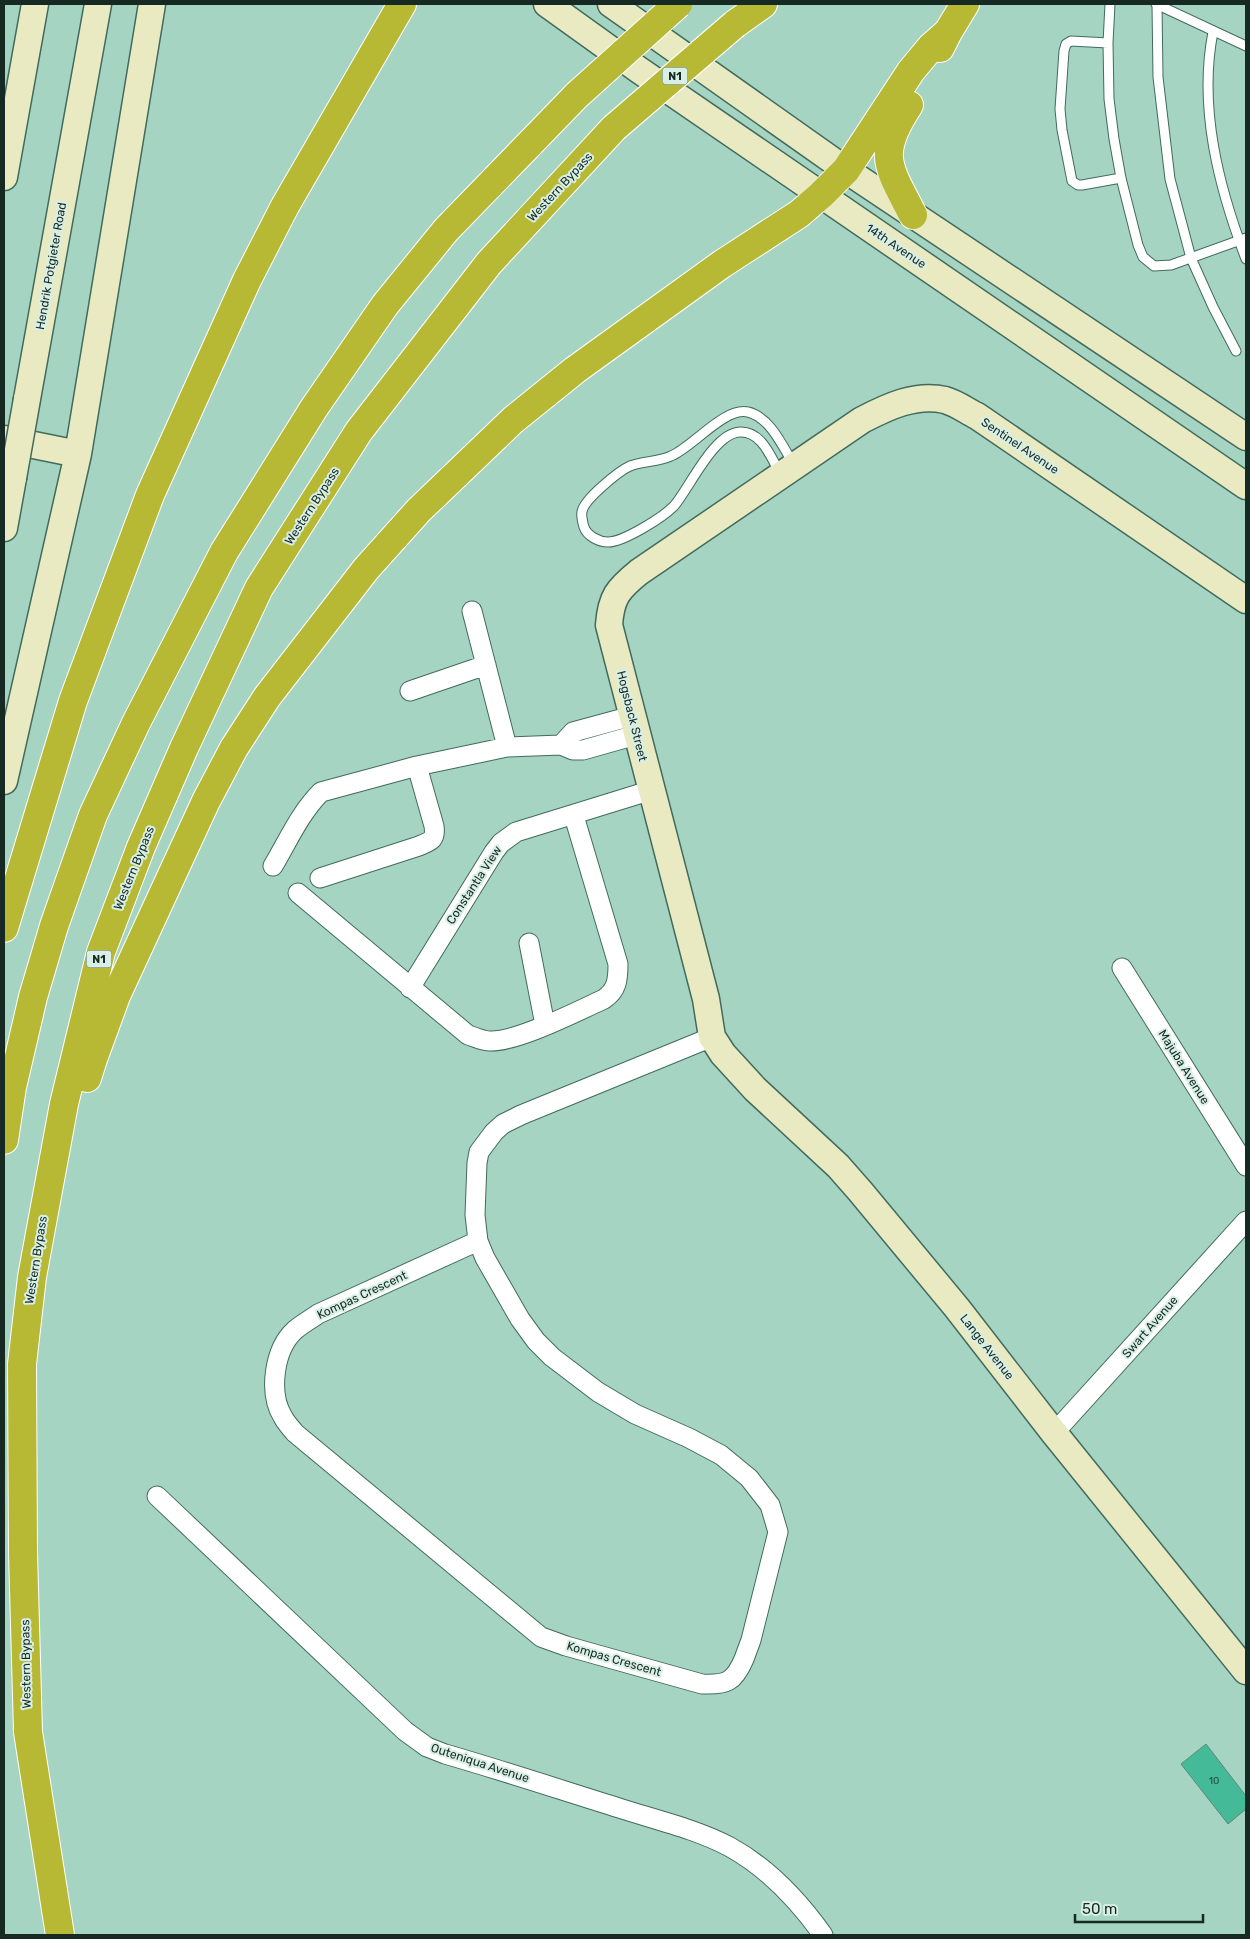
<svg xmlns="http://www.w3.org/2000/svg" width="1250" height="1939" font-family="Rubik,sans-serif">
  <style>
    .building { fill: #45ba98; stroke: #5e897a }
    .lines { fill: none; stroke-linecap: round; stroke-linejoin: round }
    .lane-casing { stroke: #416b5d; stroke-width: 11 }
    .street-casing { stroke: #416b5d; stroke-width: 21 }
    .secondary-casing { stroke: #416b5d; stroke-width: 29 }
    .highway-casing { stroke: #fff; stroke-width: 30 }
    .lane { stroke: #fff; stroke-width: 9 }
    .street { stroke: #fff; stroke-width: 19 }
    .secondary { stroke: #e9eac2; stroke-width: 26 }
    .highway { stroke: #b7b935; stroke-width: 28 }
    .secondary-bridge-casing { stroke: #416b5d; stroke-width: 29; stroke-linecap: butt }
    .highway-bridge-casing { stroke: #fff; stroke-width: 30; stroke-linecap: butt }
    .secondary-bridge { stroke: #e9eac2; stroke-width: 26 }
    .highway-bridge { stroke: #b7b935; stroke-width: 28 }
    .labels { text-anchor: middle; stroke-width: 4; stroke-linejoin: round; paint-order: stroke }
    .number-label { font-size: 10px; fill: #224d40 }
    .shield { fill: #d8efe6; stroke: #51645e; stroke-width: 1 }
    .shield-label { font-size: 11px; font-weight: bold; fill: #172923 }
    .street-label { font-size: 12px; fill: #172923; stroke: #d8efe6 }
  </style>
  <rect width="100%" height="100%" fill="#a6d4c3"/>
  <path class="building" d="M 1206,1744 L 1246,1796 L 1246,1809 L 1228,1824 L 1181,1764 Z"/>
  <g class="lines">
    <g class="lane-casing">
      <path id="lane" d="M 1110,4 L 1108,43 L 1109,99 L 1114,139 L 1121,178 L 1138,245 L 1143,257 L 1154,266 L 1171,265 L 1246,238
        M 1156,4 L 1246,46
        M 1157,5 L 1158,77 L 1170,179 L 1191,258 L 1213,307 L 1236,351
        M 1213,32 C 1198,108 1219,188 1246,259
        M 1108,43 L 1071,41 L 1066,44 L 1064,51 L 1060,109 L 1062,130 L 1072,181 L 1078,185 L 1082,185 L 1121,178
        M 780,473 C 771,458 762,431 740,432 C 714,433 690,487 674,506 C 663,517 624,542 608,542 C 599,542 587,536 584,527 C 583,524 581,515 582,512 C 583,500 619,471 630,466 C 643,461 658,462 671,456 C 693,447 724,407 748,412 C 770,417 783,447 794,465"/>
    </g>
    <g class="street-casing">
      <path id="street" d="M 472,611 L 507,747
        M 410,691 L 486,665
        M 561,745 L 573,732 L 632,716
        M 273,866 C 288,841 300,813 321,792 L 417,766 L 507,747 L 561,745 L 573,750 L 583,750 L 636,735
        M 320,878 L 419,846 C 431,841 436,840 434,826 L 417,766
        M 298,893 L 468,1035 C 475,1037 483,1041 490,1041 C 517,1042 578,1011 604,999 C 617,990 618,980 618,964 L 574,816
        M 529,943 L 545,1025
        M 1122,968 L 1246,1166
        M 410,988 L 494,852 L 501,843 L 516,832 L 652,790
        M 478,1241 L 318,1314 C 311,1319 302,1324 295,1330 C 274,1349 268,1393 283,1417 C 286,1423 291,1428 295,1433 L 541,1637 L 566,1646 L 702,1684 C 727,1685 734,1682 744,1659 L 751,1640 L 778,1532 L 770,1505 L 749,1478 L 721,1455 L 689,1438 L 635,1414 L 598,1392 L 552,1357 L 536,1341 L 520,1319 L 485,1258 L 478,1241 L 475,1215 L 477,1163 L 479,1152 L 494,1132 L 503,1124 L 521,1115 L 712,1037
        M 1054,1433 L 1246,1221
        M 157,1496 L 405,1731 L 427,1747 L 445,1754 C 504,1771 561,1790 619,1808 C 656,1820 696,1829 730,1847 C 768,1868 798,1900 823,1935"/>
    </g>
    <g class="secondary-casing">
      <path id="secondary" d="M 547,4 L 639,70 L 1246,486
        M 611,4 L 846,170 L 1246,437
        M 4,177 L 35,4
        M 27,399 L 98,4
        M 4,439 L 78,454
        M 4,528 L 13,478
        M 1246,600 L 977,416 C 967,411 956,403 945,400 C 916,393 887,407 862,420 L 639,572 C 618,589 611,597 609,625 L 706,999 L 712,1037 L 723,1054 L 755,1089 L 838,1166 L 860,1191 L 957,1308 L 1054,1433 L 1246,1671
        M 4,781 L 78,454 L 152,4"/>
    </g>
    <g class="highway-casing">
      <path id="highway" d="M 735,24 L 763,4
        M 940,48 L 948,32 L 965,4
        M 909,105 C 876,155 888,166 913,215
        M 4,928 L 73,701 L 150,495 L 247,280 L 285,206 L 402,4
        M 87,1078 L 93,1059 L 116,996 L 206,801 L 234,748 L 267,697 L 366,569 L 419,510 L 513,420 L 575,370 L 722,264 L 799,214 L 821,195 L 846,170 L 911,71 L 931,47 L 948,32
        M 4,1140 L 12,1087 L 33,997 L 54,926 L 93,815 L 136,723 L 224,552 L 314,408 L 385,305 L 446,230 L 577,95
        M 60,1935 L 28,1732 L 23,1553 L 22,1364 L 32,1277 L 64,1104 L 101,952 L 141,847 L 184,748 L 259,588 L 359,431 L 489,263 L 614,128"/>
    </g>
    <use href="#lane" class="lane"/>
    <use href="#street" class="street"/>
    <use href="#secondary" class="secondary"/>
    <use href="#highway" class="highway"/>
    <g class="secondary-bridge-casing">
      <path id="secondary-bridge" d="M 13,478 L 27,399"/>
    </g>
    <g class="highway-bridge-casing">
      <path id="highway-bridge" d="M 577,95 L 678,4
        M 614,128 L 735,24"/>
    </g>
    <use href="#secondary-bridge" class="secondary-bridge"/>
    <use href="#highway-bridge" class="highway-bridge"/>
  </g>
  <g class="labels">
    <g class="number-label">
      <text x="1214" y="1784">10</text>
    </g>
    <g class="shield">
      <rect x="662.5" y="67.5" width="25" height="17" rx="4"/>
      <rect x="86.5" y="950.5" width="25" height="17" rx="4"/>
    </g>
    <g class="shield-label">
      <text x="675" y="80">N1</text>
      <text x="99" y="963">N1</text>
    </g>
    <g class="street-label">
      <text transform="translate(560 187) rotate(-47)" y="4">Western Bypass</text>
      <text transform="translate(896 246) rotate(34)" y="4">14th Avenue</text>
      <text transform="translate(51 266) rotate(-80)" y="4">Hendrik Potgieter Road</text>
      <text transform="translate(1020 446) rotate(34)" y="4">Sentinel Avenue</text>
      <text transform="translate(312 506) rotate(-57)" y="4">Western Bypass</text>
      <text transform="translate(632 716) rotate(76)" y="4">Hogsback Street</text>
      <text transform="translate(134 868) rotate(-68)" y="4">Western Bypass</text>
      <text transform="translate(474 885) rotate(-57)" y="4">Constantla View</text>
      <text transform="translate(1184 1067) rotate(58)" y="4">Majuba Avenue</text>
      <text transform="translate(36 1260) rotate(-81)" y="4">Western Bypass</text>
      <text transform="translate(362 1295) rotate(-25)" y="4">Kompas Crescent</text>
      <text transform="translate(1150 1327) rotate(-49)" y="4">Swart Avenue</text>
      <text transform="translate(987 1347) rotate(52)" y="4">Lange Avenue</text>
      <text transform="translate(614 1659) rotate(16)" y="4">Kompas Crescent</text>
      <text transform="translate(26 1664) rotate(-91)" y="4">Western Bypass</text>
      <text transform="translate(480 1763) rotate(18)" y="4">Outeniqua Avenue</text>
    </g>
  </g>
  <rect width="1250" height="1939" fill="none" stroke="#172923" stroke-width="10"/>
  <path d="M1075 1914v8h128v-8" fill="none" stroke="#172923" stroke-width="2.5"/>
  <text x="1082" y="1914" font-size="15" fill="#172923" stroke="#d8efe6" stroke-width="4" paint-order="stroke">50 m</text>
</svg>
